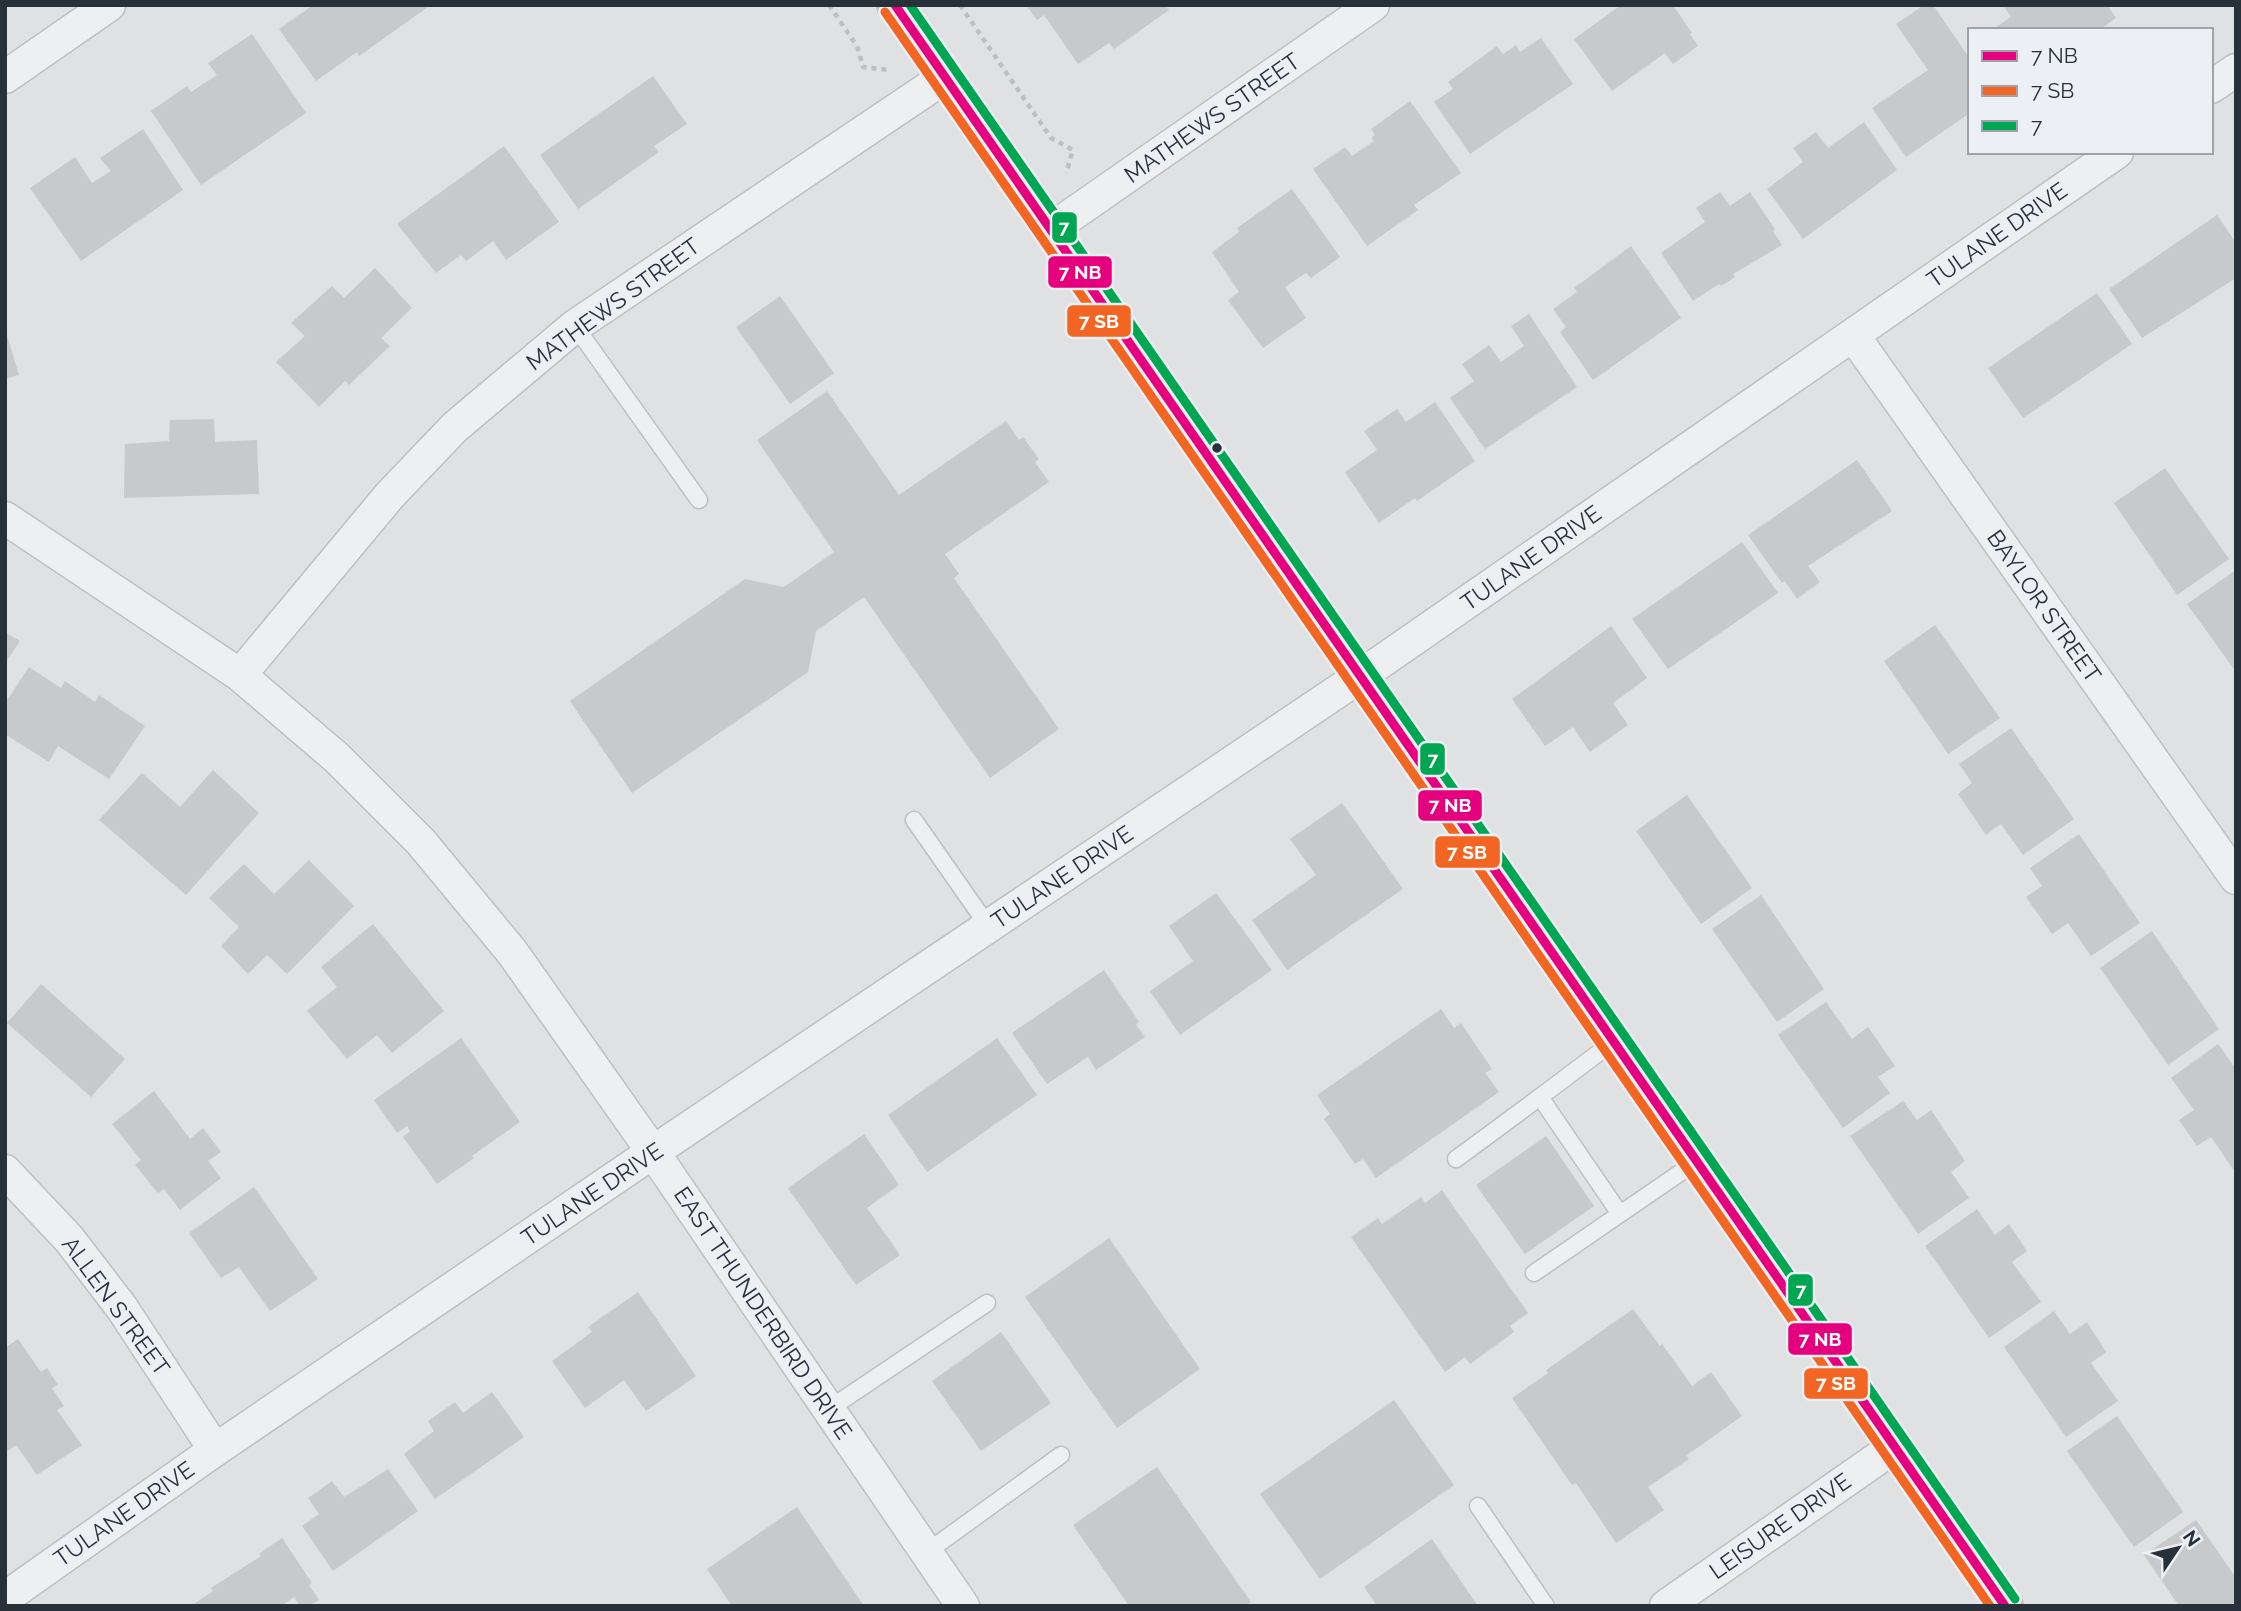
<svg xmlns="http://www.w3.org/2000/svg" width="2241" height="1611" font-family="Raleway,sans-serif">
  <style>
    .building { fill: #c7c9cb }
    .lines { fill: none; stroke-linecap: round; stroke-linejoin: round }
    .lane-casing { stroke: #bdbfc1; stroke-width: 19 }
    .street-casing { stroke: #bdbfc1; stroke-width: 35 }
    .path { stroke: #bdc0c2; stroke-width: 4.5; stroke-dasharray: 5 5; stroke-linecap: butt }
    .lane { stroke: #eeeff0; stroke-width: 16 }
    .street { stroke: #eeeff0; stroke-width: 32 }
    .secondary { stroke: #bdc0c3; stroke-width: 38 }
    .bus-1-casing { stroke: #eceff3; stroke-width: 14 }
    .bus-2-casing { stroke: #eceff3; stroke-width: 14 }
    .bus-3-casing { stroke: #eceff3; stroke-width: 14 }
    .bus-1 { stroke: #e5007d; stroke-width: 9 }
    .bus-2 { stroke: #f26522; stroke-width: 9 }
    .bus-3 { stroke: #00a651; stroke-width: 9 }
    .bus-dot { fill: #28303a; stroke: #eceff3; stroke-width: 2.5 }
    .labels { text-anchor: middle; stroke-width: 6; stroke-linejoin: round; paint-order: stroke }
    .street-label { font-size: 23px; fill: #28303a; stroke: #eceff3 }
    .line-badge { stroke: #eceff3; stroke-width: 2.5 }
    .badge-label { font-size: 19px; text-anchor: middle; font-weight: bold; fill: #fff }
  </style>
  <rect width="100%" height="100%" fill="#dfe1e3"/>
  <path class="building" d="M 313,5 L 426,5 L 428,7 L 359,56 L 357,52 L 316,81 L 279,29 Z
    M 1026,5 L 1165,5 L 1169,10 L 1114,49 L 1109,43 L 1078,64 L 1044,15 L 1037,20 Z
    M 1621,5 L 1673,5 L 1692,33 L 1690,34 L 1698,46 L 1673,64 L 1665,53 L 1612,91 L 1574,39 Z
    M 1924,5 L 1933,5 L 1970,59 L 1970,119 L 1967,115 L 1906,157 L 1872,108 L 1928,70 L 1896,24 Z
    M 2003,5 L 2107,5 L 2116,18 L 2099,30 L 1992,30 L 2011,17 Z
    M 252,34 L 306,113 L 201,185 L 151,111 L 187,86 L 191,92 L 217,75 L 208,63 Z
    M 1541,38 L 1573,84 L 1470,154 L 1434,102 L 1453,89 L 1448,82 L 1497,46 L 1503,54 L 1516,45 L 1520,52 Z
    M 653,76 L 687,124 L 654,146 L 659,152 L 578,209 L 540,155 Z
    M 1410,101 L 1461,173 L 1414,205 L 1418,210 L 1367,246 L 1313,169 L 1345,147 L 1352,156 L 1374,141 L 1371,138 L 1375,135 L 1371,129 Z
    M 1864,122 L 1897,170 L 1803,239 L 1767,189 L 1803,162 L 1793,148 L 1816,132 L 1828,148 Z
    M 143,129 L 183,190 L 81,261 L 30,188 L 75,157 L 92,183 L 111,171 L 100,158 Z
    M 504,146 L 559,222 L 506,260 L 493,241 L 466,261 L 461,255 L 436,273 L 397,224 Z
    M 1292,189 L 1340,257 L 1311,278 L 1306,273 L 1285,287 L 1306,318 L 1263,348 L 1228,300 L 1239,292 L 1212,252 L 1239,232 L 1237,228 Z
    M 1720,192 L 1730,206 L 1750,192 L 1775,229 L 1773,231 L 1782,245 L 1733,274 L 1735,277 L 1721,286 L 1719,284 L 1693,301 L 1661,253 L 1705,222 L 1696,208 Z
    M 2217,215 L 2236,243 L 2236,278 L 2142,338 L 2109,289 Z
    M 1631,246 L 1681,318 L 1593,380 L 1560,332 L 1566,327 L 1553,309 L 1577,292 L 1574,288 Z
    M 375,268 L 412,308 L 381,338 L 390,346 L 349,385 L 345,381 L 319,407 L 276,362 L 305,336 L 291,323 L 332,286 L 344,298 Z
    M 2097,293 L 2132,344 L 2023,418 L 1988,368 Z
    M 780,296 L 834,373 L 790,404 L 736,327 Z
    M 1529,314 L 1577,387 L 1485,449 L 1450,398 L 1474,381 L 1462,364 L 1489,345 L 1501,362 L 1524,346 L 1511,326 Z
    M 6,332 L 19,375 L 5,379 L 5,333 Z
    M 827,391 L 899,495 L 1006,421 L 1019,440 L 1023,437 L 1039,459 L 1035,462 L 1049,482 L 945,554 L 959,574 L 954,578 L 1059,729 L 990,778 L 864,597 L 816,631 L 808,672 L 632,793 L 570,701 L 745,579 L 784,587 L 834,552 L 757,440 Z
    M 1435,402 L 1475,461 L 1417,501 L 1415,498 L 1379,523 L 1345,472 L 1377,450 L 1364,431 L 1397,409 L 1406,422 Z
    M 214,419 L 215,442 L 257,440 L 259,494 L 124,498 L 125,444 L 169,441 L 170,420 Z
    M 1857,460 L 1892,511 L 1808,566 L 1820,582 L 1797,599 L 1785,581 L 1782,583 L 1748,535 Z
    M 2165,468 L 2229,559 L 2177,595 L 2114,503 Z
    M 1742,542 L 1778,593 L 1668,669 L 1632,619 Z
    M 2236,570 L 2236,672 L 2187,604 Z
    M 1935,625 L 2000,718 L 1948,754 L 1884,661 Z
    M 1611,626 L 1647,678 L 1613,703 L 1628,725 L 1590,752 L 1573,727 L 1545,746 L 1512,699 Z
    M 5,632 L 20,641 L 5,663 Z
    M 29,667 L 61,688 L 65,681 L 95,702 L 99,695 L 145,726 L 109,779 L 58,746 L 49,762 L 5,734 L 5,703 Z
    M 2011,728 L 2074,819 L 2023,855 L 2001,824 L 1986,835 L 1958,794 L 1972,783 L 1959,764 Z
    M 213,770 L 259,813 L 186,895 L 99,820 L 142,773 L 180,807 Z
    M 1687,795 L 1752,888 L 1701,924 L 1636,831 Z
    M 1342,803 L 1403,889 L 1287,970 L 1252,920 L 1316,875 L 1290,839 Z
    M 2079,834 L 2140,923 L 2091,956 L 2068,923 L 2052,934 L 2026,897 L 2042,886 L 2030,868 Z
    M 309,860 L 354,906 L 287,974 L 267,955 L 248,974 L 221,946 L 239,927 L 209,898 L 244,864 L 274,894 Z
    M 1216,893 L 1272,970 L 1180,1035 L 1150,991 L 1193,961 L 1169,926 Z
    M 1761,895 L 1824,989 L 1777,1022 L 1712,929 Z
    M 373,924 L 444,1011 L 392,1053 L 377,1035 L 347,1059 L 307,1011 L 337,987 L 321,967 Z
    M 2152,931 L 2219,1029 L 2168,1065 L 2100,968 Z
    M 1104,970 L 1139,1022 L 1136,1025 L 1145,1037 L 1096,1070 L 1088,1057 L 1047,1084 L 1012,1033 Z
    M 41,984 L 125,1059 L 91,1097 L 7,1023 Z
    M 1826,1002 L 1852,1039 L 1868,1027 L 1895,1066 L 1878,1077 L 1890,1093 L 1843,1128 L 1778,1035 Z
    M 1441,1009 L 1454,1028 L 1461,1023 L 1492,1069 L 1485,1073 L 1499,1092 L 1376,1178 L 1363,1159 L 1355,1164 L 1324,1119 L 1330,1114 L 1317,1095 Z
    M 461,1038 L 520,1122 L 472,1156 L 474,1158 L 437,1184 L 403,1137 L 410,1131 L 407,1126 L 397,1133 L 374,1100 Z
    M 997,1038 L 1037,1095 L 927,1172 L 888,1115 Z
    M 2218,1044 L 2236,1069 L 2236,1167 L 2233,1169 L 2211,1137 L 2197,1146 L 2179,1120 L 2194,1110 L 2171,1078 Z
    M 154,1091 L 190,1139 L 203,1128 L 221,1152 L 208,1161 L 221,1178 L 180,1210 L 164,1189 L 158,1193 L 135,1165 L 141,1160 L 112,1124 Z
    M 1903,1101 L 1917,1120 L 1931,1110 L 1965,1161 L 1951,1172 L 1969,1198 L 1918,1234 L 1850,1136 Z
    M 864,1134 L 899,1185 L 867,1208 L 900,1255 L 856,1285 L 788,1188 Z
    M 1546,1136 L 1594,1206 L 1525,1254 L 1476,1185 Z
    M 254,1187 L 318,1279 L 270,1311 L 239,1267 L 221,1278 L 189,1233 Z
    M 1442,1190 L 1528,1313 L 1510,1326 L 1514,1332 L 1470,1364 L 1465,1357 L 1445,1372 L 1351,1237 L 1378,1218 L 1382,1224 L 1421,1197 L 1425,1203 Z
    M 1977,1209 L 1995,1235 L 2009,1224 L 2027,1251 L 2012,1262 L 2041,1302 L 1989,1338 L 1925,1246 Z
    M 1109,1238 L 1200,1369 L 1117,1428 L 1025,1297 Z
    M 638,1292 L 696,1376 L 646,1411 L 624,1380 L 585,1408 L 552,1361 L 592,1332 L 588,1327 Z
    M 1633,1309 L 1660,1346 L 1662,1344 L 1692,1386 L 1711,1372 L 1742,1416 L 1686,1456 L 1689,1459 L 1648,1487 L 1664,1510 L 1616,1543 L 1576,1483 L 1572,1485 L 1512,1398 L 1548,1373 L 1546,1370 Z
    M 2054,1311 L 2070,1334 L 2087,1322 L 2106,1352 L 2091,1363 L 2118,1401 L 2066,1437 L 2004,1347 Z
    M 1001,1332 L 1051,1403 L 981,1451 L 932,1381 Z
    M 18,1339 L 41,1372 L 47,1368 L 58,1385 L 52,1388 L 64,1406 L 57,1410 L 82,1445 L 37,1475 L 16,1445 L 5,1453 L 5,1348 Z
    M 492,1392 L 524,1437 L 435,1499 L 404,1454 L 434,1431 L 428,1421 L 455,1402 L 463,1413 Z
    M 1394,1400 L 1454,1485 L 1320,1579 L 1260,1494 Z
    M 2117,1416 L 2183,1512 L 2134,1547 L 2067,1451 Z
    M 1157,1467 L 1251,1602 L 1245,1606 L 1129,1606 L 1073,1525 Z
    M 388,1469 L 418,1511 L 333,1571 L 302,1526 L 319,1514 L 308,1498 L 332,1481 L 344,1497 Z
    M 797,1507 L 864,1606 L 732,1606 L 707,1569 Z
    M 2196,1520 L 2236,1578 L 2236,1606 L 2179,1606 L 2144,1555 Z
    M 282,1538 L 312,1583 L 309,1585 L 319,1600 L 309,1606 L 300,1606 L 294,1597 L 281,1606 L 191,1606 L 213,1591 L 211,1588 L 261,1556 L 259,1554 Z
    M 1432,1539 L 1478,1606 L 1377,1606 L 1364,1587 Z"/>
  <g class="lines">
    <g class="lane-casing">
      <path id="lane" d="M 575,326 L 699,500
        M 914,820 L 988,926
        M 1613,1042 L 1540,1097 L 1620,1214 L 1696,1162
        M 1456,1159 L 1540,1097
        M 1534,1273 L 1620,1214
        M 829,1409 L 987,1303
        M 1478,1506 L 1546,1606
        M 927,1552 L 1061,1455"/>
    </g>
    <g class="street-casing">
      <path id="street" d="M 5,77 L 109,5
        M 2211,87 L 2236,70
        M 1050,230 L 1373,5
        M 1853,335 L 2236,878
        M 5,518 L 240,675 L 337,758 L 421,842 L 512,952 L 653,1152 L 963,1606
        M 240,675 L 390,495 L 455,427 L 575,326 L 945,77
        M 5,1171 L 69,1239 L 122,1308 L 215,1450
        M 5,1598 L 215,1450 L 653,1152 L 1359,677 L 2117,152
        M 1666,1606 L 1894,1447"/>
    </g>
    <path class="path" d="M 829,5 L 857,46 L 863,67 L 889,70
      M 960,5 L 1051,138 L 1073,150 L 1066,173"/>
    <use href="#lane" class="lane"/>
    <use href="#street" class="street"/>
    <path class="secondary" d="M 895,5 L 2005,1606"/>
    <g class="bus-1-casing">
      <path id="bus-1" d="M 895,5 L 2005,1606"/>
    </g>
    <g class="bus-2-casing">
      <path id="bus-2" d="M 885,12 L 1990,1606"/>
    </g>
    <g class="bus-3-casing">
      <path id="bus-3" d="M 910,5 L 2015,1599"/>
    </g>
    <use href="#bus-1" class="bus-1"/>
    <use href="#bus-2" class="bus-2"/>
    <use href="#bus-3" class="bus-3"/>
  </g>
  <circle class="bus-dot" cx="1217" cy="448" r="6"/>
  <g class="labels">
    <g class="street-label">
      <text transform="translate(1212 118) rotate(-35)" y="8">MATHEWS STREET</text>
      <text transform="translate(1997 235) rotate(-35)" y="8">TULANE DRIVE</text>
      <text transform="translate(613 304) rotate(-36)" y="8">MATHEWS STREET</text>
      <text transform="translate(1531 558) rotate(-35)" y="8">TULANE DRIVE</text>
      <text transform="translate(2044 606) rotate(55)" y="8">BAYLOR STREET</text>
      <text transform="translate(1062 877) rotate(-34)" y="8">TULANE DRIVE</text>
      <text transform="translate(592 1194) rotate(-34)" y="8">TULANE DRIVE</text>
      <text transform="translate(116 1306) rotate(54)" y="8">ALLEN STREET</text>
      <text transform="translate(763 1313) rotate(56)" y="8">EAST THUNDERBIRD DRIVE</text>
      <text transform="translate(124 1514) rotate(-35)" y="8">TULANE DRIVE</text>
      <text transform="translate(1780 1526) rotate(-35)" y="8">LEISURE DRIVE</text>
    </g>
  </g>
  <g class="line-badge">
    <rect x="1051" y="211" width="27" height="33" rx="7" fill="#00a651"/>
    <rect x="1047" y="255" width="66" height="34" rx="7" fill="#e5007d"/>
    <rect x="1066" y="304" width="66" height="34" rx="7" fill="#f26522"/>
    <rect x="1419" y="742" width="27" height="34" rx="7" fill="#00a651"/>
    <rect x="1417" y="789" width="66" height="33" rx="7" fill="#e5007d"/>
    <rect x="1434" y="835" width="67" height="34" rx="7" fill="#f26522"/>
    <rect x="1787" y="1273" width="27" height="34" rx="7" fill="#00a651"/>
    <rect x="1787" y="1322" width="66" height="34" rx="7" fill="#e5007d"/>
    <rect x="1803" y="1367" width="66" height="33" rx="7" fill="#f26522"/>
  </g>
  <g class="badge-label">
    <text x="1064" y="234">7</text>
    <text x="1080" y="279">7 NB</text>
    <text x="1099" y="328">7 SB</text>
    <text x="1433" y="766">7</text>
    <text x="1450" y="812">7 NB</text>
    <text x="1467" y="859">7 SB</text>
    <text x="1801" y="1297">7</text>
    <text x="1820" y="1346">7 NB</text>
    <text x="1836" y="1390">7 SB</text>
  </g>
  <rect width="2241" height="1611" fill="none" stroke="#28303a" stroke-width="14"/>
  <rect x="1968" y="28" width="245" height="126" fill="#eceff3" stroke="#9ea3a9" stroke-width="2"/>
  <rect x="1982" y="51" width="35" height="10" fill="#e5007d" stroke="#9ea3a9" stroke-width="2"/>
  <text x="2031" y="63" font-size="21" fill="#28303a">7 NB</text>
  <rect x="1982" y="86" width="35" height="10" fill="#f26522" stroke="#9ea3a9" stroke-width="2"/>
  <text x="2031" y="98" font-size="21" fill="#28303a">7 SB</text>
  <rect x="1982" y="121" width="35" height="10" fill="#00a651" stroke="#9ea3a9" stroke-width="2"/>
  <text x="2031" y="133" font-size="21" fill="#28303a">7</text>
  <g transform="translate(2178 1548) rotate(55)" stroke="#eceff3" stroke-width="5" paint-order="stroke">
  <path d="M0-5L12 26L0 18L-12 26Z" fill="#28303a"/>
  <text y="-10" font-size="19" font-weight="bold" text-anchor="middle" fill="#28303a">N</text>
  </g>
</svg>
